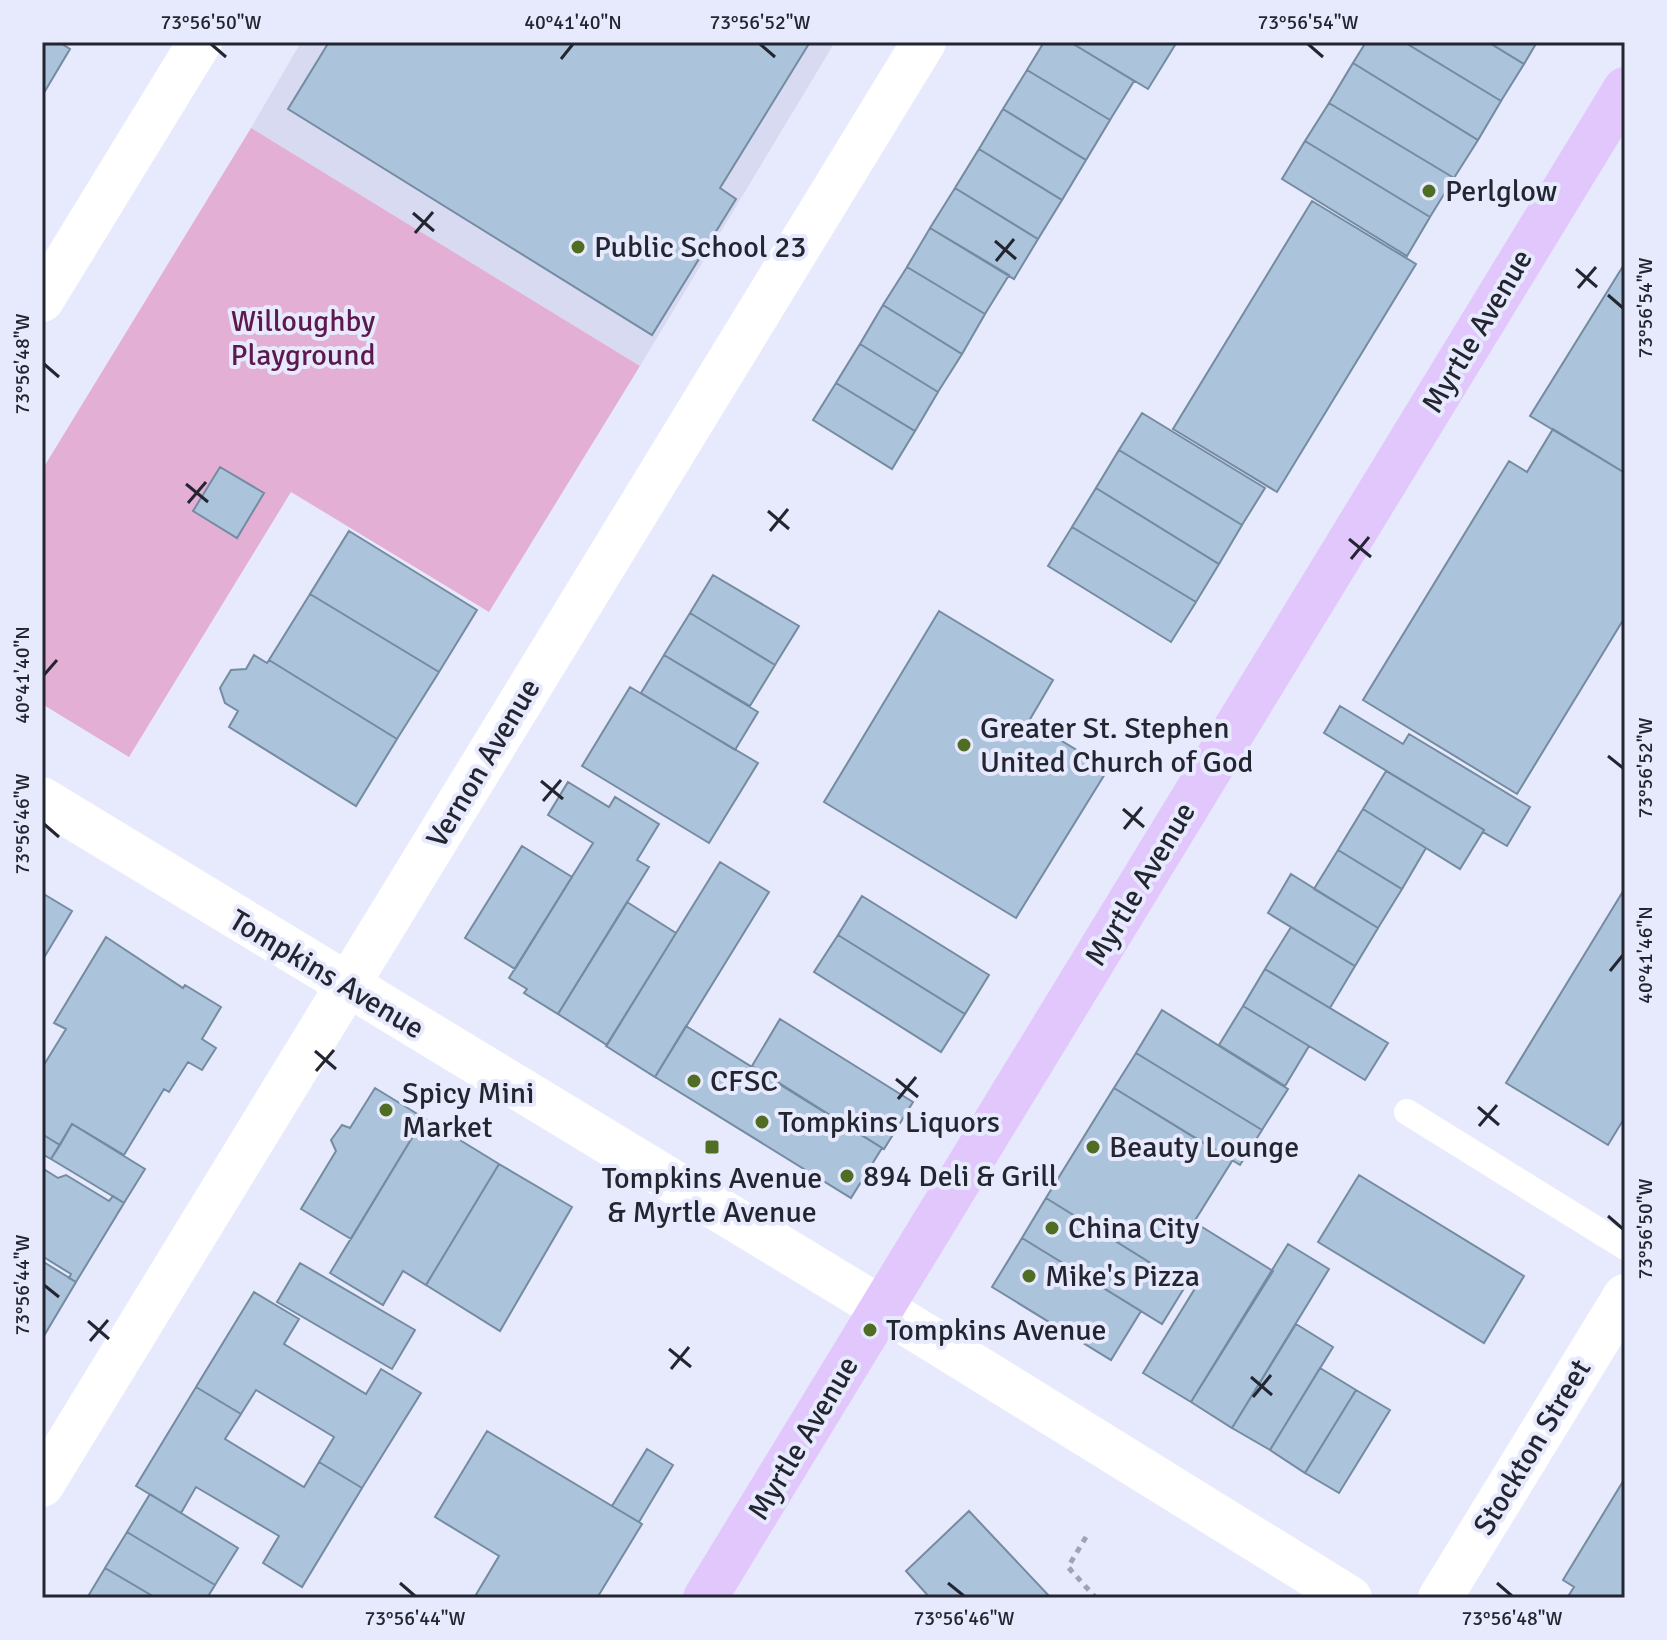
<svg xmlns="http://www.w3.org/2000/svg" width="1667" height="1640" font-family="Signika,sans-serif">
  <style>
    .built { fill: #d7daf1 }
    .green { fill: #e4afd5 }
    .building { fill: #abc3db; stroke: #748ba1; stroke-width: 2 }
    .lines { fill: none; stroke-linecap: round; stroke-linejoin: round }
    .path { stroke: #a0a3b3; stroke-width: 5; stroke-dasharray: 6 6; stroke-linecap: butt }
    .lane { stroke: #fff; stroke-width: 26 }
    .street { stroke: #fff; stroke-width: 44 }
    .primary { stroke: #e2c7fd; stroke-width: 44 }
    .ticks { fill: none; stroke: #232530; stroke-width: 3 }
    .poi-dot { fill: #4f6e23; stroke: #e7eafd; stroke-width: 3 }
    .labels { text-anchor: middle; stroke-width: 8; stroke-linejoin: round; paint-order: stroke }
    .poi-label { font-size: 30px; fill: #232530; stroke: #e7eafd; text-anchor: start }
    .park-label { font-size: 30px; fill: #5d184f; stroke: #e7eafd }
    .street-label { font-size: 30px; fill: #232530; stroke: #e7eafd }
    .neatline { fill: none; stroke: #232530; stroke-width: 3 }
    .ticks-label { font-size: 20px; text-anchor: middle; fill: #232530 }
  </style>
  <rect width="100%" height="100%" fill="#e7eafd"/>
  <path class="built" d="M 301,42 L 835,42 L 640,366 L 251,128 Z"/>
  <path class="green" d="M 251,128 L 640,366 L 489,612 L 291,492 L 129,757 L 42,704 L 42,470 Z"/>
  <path class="building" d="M 42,42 L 59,42 L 70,49 L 45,91 L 42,89 Z
    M 329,42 L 810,42 L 720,188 L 736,199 L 652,335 L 288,109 Z
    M 1044,42 L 1070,42 L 1134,81 L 1110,120 L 1027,70 Z
    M 1070,42 L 1170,42 L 1175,45 L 1148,89 Z
    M 1366,42 L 1404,42 L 1501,101 L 1478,140 L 1353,63 Z
    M 1404,42 L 1488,42 L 1524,64 L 1501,101 Z
    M 1488,42 L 1537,42 L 1524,64 Z
    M 1353,63 L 1478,140 L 1454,178 L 1329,103 Z
    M 1027,70 L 1110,120 L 1086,160 L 1003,109 Z
    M 1329,103 L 1454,178 L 1430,217 L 1305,141 Z
    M 1003,109 L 1086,160 L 1062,200 L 979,149 Z
    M 1305,141 L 1430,217 L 1407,256 L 1282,179 Z
    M 979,149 L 1062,200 L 1038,239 L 955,188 Z
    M 955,188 L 1038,239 L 1014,279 L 930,228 Z
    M 1312,201 L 1416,264 L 1277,492 L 1173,429 Z
    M 930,228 L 1009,275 L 985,314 L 907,267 Z
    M 1625,263 L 1625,473 L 1530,416 Z
    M 907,267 L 985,314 L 962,354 L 883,305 Z
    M 883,305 L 962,354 L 938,392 L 860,344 Z
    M 860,344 L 938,392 L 915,431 L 836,383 Z
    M 836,383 L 915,431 L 892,469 L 813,420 Z
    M 1142,413 L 1265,488 L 1242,525 L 1119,450 Z
    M 1553,429 L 1625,473 L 1625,617 L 1517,794 L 1363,700 L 1509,461 L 1527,472 Z
    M 1119,450 L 1242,525 L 1219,564 L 1096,488 Z
    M 220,467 L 264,493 L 237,538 L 193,511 Z
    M 1096,488 L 1219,564 L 1196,602 L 1072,527 Z
    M 1072,527 L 1196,602 L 1171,642 L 1048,566 Z
    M 349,531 L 477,610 L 439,672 L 310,594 Z
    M 713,575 L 799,626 L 775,665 L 690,613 Z
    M 310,594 L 439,672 L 397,739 L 269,660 Z
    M 939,611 L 1053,680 L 1029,721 L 1108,769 L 1016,918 L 824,802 Z
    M 690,613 L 775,665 L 750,706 L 664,655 Z
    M 254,655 L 267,663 L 269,660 L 397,739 L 356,806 L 229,727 L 238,711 L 225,703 L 220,688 L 231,670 L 246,669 Z
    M 664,655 L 758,712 L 735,750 L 641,693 Z
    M 630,687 L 758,763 L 709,843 L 582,766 Z
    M 1340,706 L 1403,744 L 1409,734 L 1530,807 L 1507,846 L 1483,832 L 1484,830 L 1324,733 Z
    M 1386,771 L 1484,830 L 1460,869 L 1363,809 Z
    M 568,782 L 609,807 L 615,797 L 659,824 L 637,860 L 649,867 L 558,1014 L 524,993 L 527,989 L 509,978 L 593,843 L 548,815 Z
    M 1363,809 L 1426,848 L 1402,889 L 1338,850 Z
    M 522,846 L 572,877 L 515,969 L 465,938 Z
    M 1338,850 L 1402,889 L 1378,928 L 1314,889 Z
    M 720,862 L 769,892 L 655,1077 L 606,1046 Z
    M 1291,874 L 1378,928 L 1355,966 L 1268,913 Z
    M 1625,888 L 1625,1117 L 1608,1145 L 1506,1083 Z
    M 42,893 L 72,911 L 42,961 Z
    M 862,896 L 989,975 L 965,1014 L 838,935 Z
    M 627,902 L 676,933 L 607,1045 L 558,1014 Z
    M 1291,927 L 1355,966 L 1330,1008 L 1265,969 Z
    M 838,935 L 965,1014 L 941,1052 L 814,972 Z
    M 106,937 L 183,988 L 185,985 L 221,1007 L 202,1039 L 216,1048 L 202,1070 L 188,1062 L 169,1092 L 164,1089 L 124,1155 L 72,1124 L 60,1145 L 42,1134 L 42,1068 L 66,1029 L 54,1023 Z
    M 1265,969 L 1388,1043 L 1365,1080 L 1243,1006 Z
    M 1243,1006 L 1309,1046 L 1285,1086 L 1219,1045 Z
    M 1162,1010 L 1288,1089 L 1262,1130 L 1136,1053 Z
    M 780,1019 L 913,1102 L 884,1149 L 752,1066 Z
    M 686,1026 L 882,1148 L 851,1198 L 655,1077 Z
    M 1136,1053 L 1262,1130 L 1240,1165 L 1114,1088 Z
    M 375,1088 L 424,1118 L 351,1239 L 301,1209 L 336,1151 L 331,1140 L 342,1125 L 350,1128 Z
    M 1114,1088 L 1232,1161 L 1194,1222 L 1273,1271 L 1191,1402 L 1143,1373 L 1194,1290 L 1046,1198 Z
    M 424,1118 L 499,1164 L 426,1285 L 403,1271 L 383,1305 L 330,1273 Z
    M 72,1124 L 145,1169 L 124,1203 L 51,1159 Z
    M 42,1134 L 60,1145 L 51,1159 L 42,1154 Z
    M 499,1164 L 572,1207 L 500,1331 L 426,1285 Z
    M 42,1168 L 58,1178 L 66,1175 L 109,1201 L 113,1196 L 124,1203 L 76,1282 L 69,1278 L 71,1274 L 42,1256 Z
    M 1359,1175 L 1524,1276 L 1484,1343 L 1318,1242 Z
    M 1046,1198 L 1186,1285 L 1162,1324 L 1022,1238 Z
    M 1022,1238 L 1141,1311 L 1111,1360 L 992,1287 Z
    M 1288,1244 L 1329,1269 L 1232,1428 L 1191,1402 Z
    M 42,1261 L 76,1282 L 42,1339 Z
    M 300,1263 L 415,1330 L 392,1369 L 277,1302 Z
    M 254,1292 L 299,1319 L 284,1344 L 366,1394 L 381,1369 L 421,1393 L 362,1488 L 319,1462 L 334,1437 L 256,1390 L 241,1414 L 196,1387 Z
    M 1296,1324 L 1333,1347 L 1270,1450 L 1232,1428 Z
    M 1320,1368 L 1356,1390 L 1305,1473 L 1270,1450 Z
    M 196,1387 L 241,1414 L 225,1439 L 304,1487 L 319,1462 L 362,1488 L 302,1587 L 263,1563 L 279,1536 L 196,1487 L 181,1513 L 136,1486 Z
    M 1356,1390 L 1390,1410 L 1339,1493 L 1305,1473 Z
    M 487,1431 L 642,1524 L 597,1598 L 474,1598 L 499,1556 L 435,1517 Z
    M 647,1449 L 673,1465 L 639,1522 L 612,1506 Z
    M 1625,1478 L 1625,1598 L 1567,1598 L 1574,1587 L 1563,1580 Z
    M 150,1494 L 238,1548 L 215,1585 L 127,1532 Z
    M 969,1511 L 1051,1598 L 930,1598 L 906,1571 Z
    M 127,1532 L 215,1585 L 207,1598 L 156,1598 L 105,1568 Z
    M 105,1568 L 156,1598 L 87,1598 Z"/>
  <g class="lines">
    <path class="path" d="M 1086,1537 L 1068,1567 L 1096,1598"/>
    <path class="lane" d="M 1407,1112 L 1625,1247"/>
    <path class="street" d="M 42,300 L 200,42
      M 42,799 L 881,1308 L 1350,1598
      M 42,1485 L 924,42
      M 1440,1598 L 1625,1296"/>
    <path class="primary" d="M 705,1598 L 1625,89"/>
  </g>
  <path class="ticks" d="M 211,44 L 226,57M 760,44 L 775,57M 1308,44 L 1323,57M 561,59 L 573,44M 413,213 L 434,231M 415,233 L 433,212M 995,241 L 1016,259M 996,261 L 1014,239M 1576,269 L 1597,287M 1578,288 L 1596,267M 1608,295 L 1623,308M 44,364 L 59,377M 186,484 L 208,502M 188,503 L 206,482M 768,511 L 789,529M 770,531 L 788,509M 1349,539 L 1371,557M 1351,559 L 1369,537M 44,675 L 57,660M 1608,756 L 1623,768M 541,781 L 563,799M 543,801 L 561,780M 1123,809 L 1144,827M 44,824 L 59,837M 1124,829 L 1142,807M 1610,971 L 1623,955M 315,1051 L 336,1069M 316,1071 L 334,1050M 896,1079 L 918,1097M 898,1099 L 916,1077M 1478,1107 L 1499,1125M 1479,1126 L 1497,1105M 1608,1216 L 1623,1229M 44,1285 L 59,1297M 88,1321 L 109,1339M 90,1341 L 108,1320M 669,1349 L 691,1367M 671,1369 L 689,1347M 1251,1377 L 1272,1395M 1253,1397 L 1271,1375M 400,1583 L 415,1596M 948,1583 L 964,1596M 1497,1583 L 1512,1596"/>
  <g class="poi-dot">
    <circle cx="1429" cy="191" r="8"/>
    <circle cx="578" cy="247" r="8"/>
    <circle cx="964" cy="745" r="8"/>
    <circle cx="694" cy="1081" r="8"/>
    <circle cx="386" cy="1110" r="8"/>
    <circle cx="762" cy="1122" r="8"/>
    <rect x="704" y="1139" width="16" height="16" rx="4"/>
    <circle cx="1093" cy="1147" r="8"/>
    <circle cx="847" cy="1176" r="8"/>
    <circle cx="1052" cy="1228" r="8"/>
    <circle cx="1029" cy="1276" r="8"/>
    <circle cx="870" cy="1330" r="8"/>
  </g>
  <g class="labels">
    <g class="poi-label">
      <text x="1445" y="201">Perlglow</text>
      <text x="594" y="257">Public School 23</text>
      <text x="980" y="738">Greater St. Stephen<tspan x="980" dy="34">United Church of God</tspan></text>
      <text x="710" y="1091">CFSC</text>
      <text x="402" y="1103">Spicy Mini<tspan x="402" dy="34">Market</tspan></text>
      <text x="778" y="1132">Tompkins Liquors</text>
      <text x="1109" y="1157">Beauty Lounge</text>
      <text x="863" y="1186">894 Deli &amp; Grill</text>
      <text x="712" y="1188" text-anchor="middle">Tompkins Avenue<tspan x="712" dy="34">&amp; Myrtle Avenue</tspan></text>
      <text x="1068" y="1238">China City</text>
      <text x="1045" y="1286">Mike's Pizza</text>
      <text x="886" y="1340">Tompkins Avenue</text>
    </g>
    <g class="park-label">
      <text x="303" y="331">Willoughby<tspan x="303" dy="34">Playground</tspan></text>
    </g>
    <g class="street-label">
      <text transform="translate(1477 331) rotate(-59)" y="10">Myrtle Avenue</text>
      <text transform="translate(483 763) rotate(-59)" y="10">Vernon Avenue</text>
      <text transform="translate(1140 884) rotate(-59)" y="10">Myrtle Avenue</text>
      <text transform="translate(327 974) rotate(31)" y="10">Tompkins Avenue</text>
      <text transform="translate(803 1438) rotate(-59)" y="10">Myrtle Avenue</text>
      <text transform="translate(1532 1447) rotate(-59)" y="10">Stockton Street</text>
    </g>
  </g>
  <rect width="1667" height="1640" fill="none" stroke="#e7eafd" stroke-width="88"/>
  <rect x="44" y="44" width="1579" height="1552" class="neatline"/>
  <g class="ticks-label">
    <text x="211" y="29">73°56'50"W</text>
    <text x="573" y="29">40°41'40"N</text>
    <text x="760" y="29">73°56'52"W</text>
    <text x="1308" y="29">73°56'54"W</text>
    <text transform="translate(1645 308) rotate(-90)" y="7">73°56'54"W</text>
    <text transform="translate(22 364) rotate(-90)" y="7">73°56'48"W</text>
    <text transform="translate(22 675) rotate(-90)" y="7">40°41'40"N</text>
    <text transform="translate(1645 768) rotate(-90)" y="7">73°56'52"W</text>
    <text transform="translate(22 824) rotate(-90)" y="7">73°56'46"W</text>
    <text transform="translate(1645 955) rotate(-90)" y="7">40°41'46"N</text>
    <text transform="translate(1645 1229) rotate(-90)" y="7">73°56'50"W</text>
    <text transform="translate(22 1285) rotate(-90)" y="7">73°56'44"W</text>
    <text x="415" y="1625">73°56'44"W</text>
    <text x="964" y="1625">73°56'46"W</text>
    <text x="1512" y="1625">73°56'48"W</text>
  </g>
</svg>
